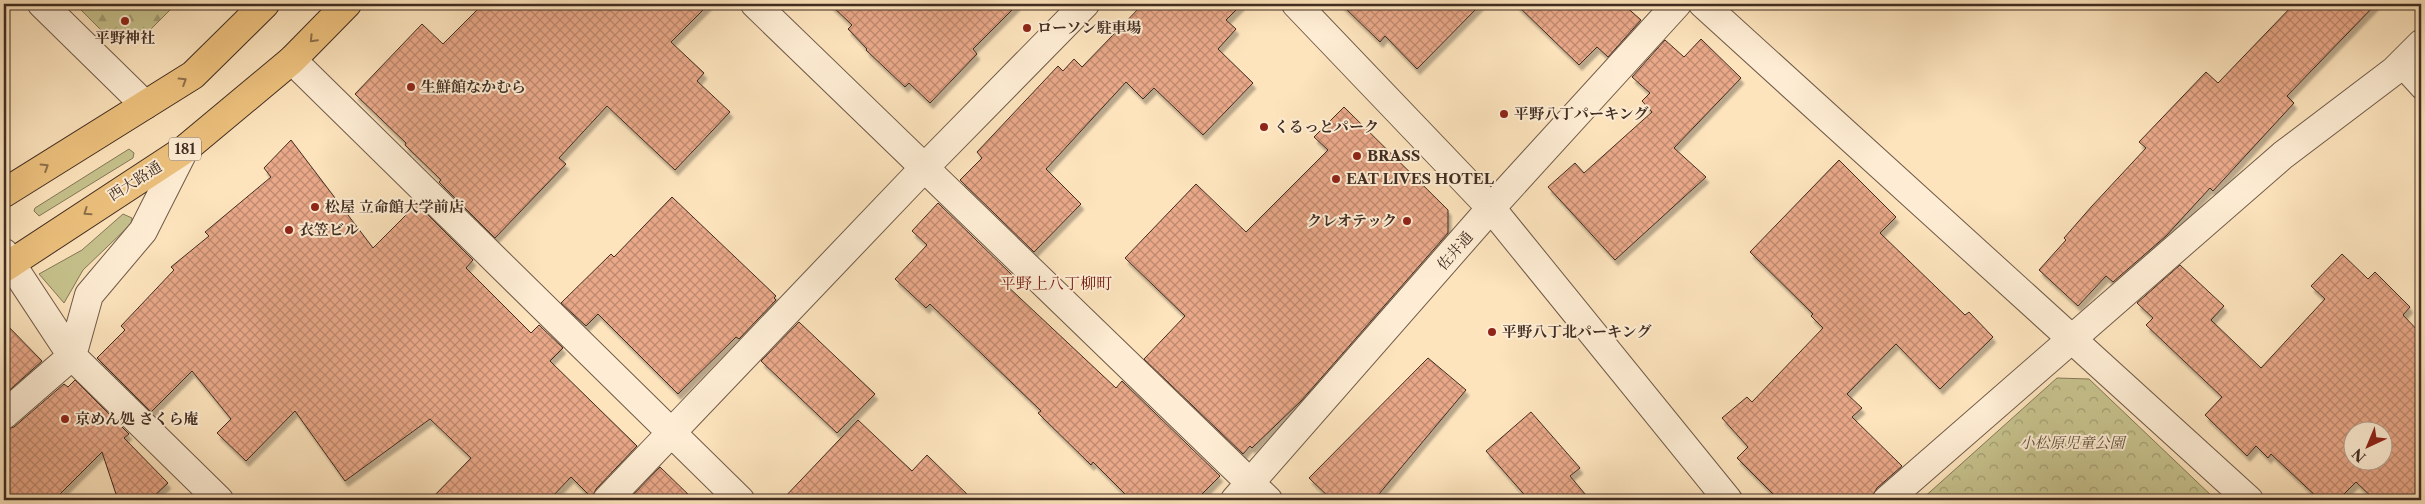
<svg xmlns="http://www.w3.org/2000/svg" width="2425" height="504" font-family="'Libre Caslon Text','Noto Serif JP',serif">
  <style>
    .green { fill: #c6c28d; stroke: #847858 }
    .forest { fill: url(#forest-firs); stroke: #847858 }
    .park { fill: url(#park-crowns); stroke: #847858 }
    .building { fill: url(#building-cross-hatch); stroke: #412d22; fill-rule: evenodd; filter: url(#shadow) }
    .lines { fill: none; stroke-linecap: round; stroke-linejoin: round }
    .service-casing { stroke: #705b49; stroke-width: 22 }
    .minor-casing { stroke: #705b49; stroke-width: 30 }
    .tertiary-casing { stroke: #705b49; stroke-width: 30 }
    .primary-casing { stroke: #412d22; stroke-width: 30 }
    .service { stroke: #feedd4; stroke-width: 20 }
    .minor { stroke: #feedd4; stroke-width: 28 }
    .tertiary { stroke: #feedd4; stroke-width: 28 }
    .primary { stroke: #eec27e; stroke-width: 28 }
    .oneway { stroke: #8f704b }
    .poi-dot { fill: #8f2418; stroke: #feedd4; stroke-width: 2 }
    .labels { text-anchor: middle; stroke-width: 4; stroke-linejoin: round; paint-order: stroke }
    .shield { fill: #feedd4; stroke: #7a6757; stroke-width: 1 }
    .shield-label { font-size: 14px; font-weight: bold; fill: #412d22 }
    .poi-label { font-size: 15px; font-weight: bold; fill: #412d22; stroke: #feedd4; text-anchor: start }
    .street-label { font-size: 15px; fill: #412d22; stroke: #feedd4 }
    .park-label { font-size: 15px; font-style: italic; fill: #62523d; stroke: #feedd4 }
    .neighbourhood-label { font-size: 16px; fill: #7a1f14; stroke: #feedd4 }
  </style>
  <defs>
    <pattern id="forest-firs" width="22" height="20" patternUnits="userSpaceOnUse" patternTransform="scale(1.25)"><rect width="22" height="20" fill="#c6c28d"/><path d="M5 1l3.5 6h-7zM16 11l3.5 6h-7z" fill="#a29e73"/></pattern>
    <pattern id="park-crowns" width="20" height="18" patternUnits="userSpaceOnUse" patternTransform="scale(1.25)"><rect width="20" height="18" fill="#c6c28d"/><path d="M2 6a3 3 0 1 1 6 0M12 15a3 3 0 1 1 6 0" fill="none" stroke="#a29e73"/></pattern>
    <pattern id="building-cross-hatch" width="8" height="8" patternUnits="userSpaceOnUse" patternTransform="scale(1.25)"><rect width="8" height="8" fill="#e9a888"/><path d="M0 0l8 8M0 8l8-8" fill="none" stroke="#be896f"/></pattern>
    <filter id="shadow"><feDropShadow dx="3" dy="5.5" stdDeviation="1" flood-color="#0004"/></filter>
  </defs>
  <rect width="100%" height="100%" fill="#fde4bd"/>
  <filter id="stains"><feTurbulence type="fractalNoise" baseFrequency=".004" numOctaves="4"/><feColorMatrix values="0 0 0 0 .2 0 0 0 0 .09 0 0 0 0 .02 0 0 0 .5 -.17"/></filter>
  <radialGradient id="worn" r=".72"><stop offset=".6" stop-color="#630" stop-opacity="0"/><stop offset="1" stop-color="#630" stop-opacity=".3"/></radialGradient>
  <path class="green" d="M 129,149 L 134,153 L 133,158 L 39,216 L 34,211 L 35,208 Z
    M 123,214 L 132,218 L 131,224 L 83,270 L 64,303 L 39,274 L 82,250 Z"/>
  <path class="forest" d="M 75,4 L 176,4 L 145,35 L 107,36 Z"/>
  <path class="park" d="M 2057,378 L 2089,379 L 2216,500 L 1921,500 Z"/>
  <path class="building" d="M 483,4 L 709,4 L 671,42 L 704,73 L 697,81 L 730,112 L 675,170 L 607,106 L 559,158 L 566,164 L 495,238 L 439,182 L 441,180 L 405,145 L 406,143 L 355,94 L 422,24 L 443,44 Z
    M 830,4 L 1018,4 L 973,49 L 977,54 L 930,103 L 909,83 L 905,87 L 866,50 L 867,49 L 848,29 L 852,25 Z
    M 1143,4 L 1242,4 L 1226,20 L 1236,29 L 1218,49 L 1253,83 L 1203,135 L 1154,88 L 1143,99 L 1126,82 L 1046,169 L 1081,204 L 1034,252 L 960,180 L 982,158 L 977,152 L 1058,66 L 1063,71 L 1074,59 L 1082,67 Z
    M 1341,4 L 1481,4 L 1417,69 L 1385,36 L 1380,42 Z
    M 1516,4 L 1623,4 L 1641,20 L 1608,57 L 1597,47 L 1579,65 Z
    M 2294,4 L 2376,4 L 2287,96 L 2294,103 L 2213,191 L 2210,188 L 2166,236 L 2113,282 L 2106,276 L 2078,306 L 2039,270 L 2066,240 L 2064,238 L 2092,206 L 2146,148 L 2139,142 L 2206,72 L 2218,83 Z
    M 1701,39 L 1741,78 L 1674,148 L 1706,177 L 1615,260 L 1548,187 L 1575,163 L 1584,173 L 1652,112 L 1642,101 L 1650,93 L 1632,77 L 1665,40 L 1684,57 Z
    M 1344,107 L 1448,210 L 1448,233 L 1301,401 L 1252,448 L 1250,446 L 1243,454 L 1144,359 L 1185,316 L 1125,258 L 1196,184 L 1246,232 L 1328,150 L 1314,137 Z
    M 291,140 L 373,248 L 417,204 L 473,260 L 466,268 L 531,333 L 539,325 L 563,348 L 550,361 L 637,446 L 596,489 L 592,498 L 571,477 L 549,500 L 430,500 L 471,458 L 430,419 L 345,481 L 295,411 L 246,461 L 217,433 L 231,419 L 192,371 L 151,412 L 97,358 L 125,330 L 121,326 L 174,270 L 171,267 L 209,236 L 205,232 L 271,177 L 264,168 Z
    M 1839,160 L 1896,217 L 1880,233 L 1965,315 L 1969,312 L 1993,337 L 1940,389 L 1896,344 L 1847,394 L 1862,408 L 1852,417 L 1902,466 L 1877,488 L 1870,500 L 1779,500 L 1737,458 L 1748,447 L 1722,418 L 1747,397 L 1752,402 L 1823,328 L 1811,316 L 1813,314 L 1750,252 Z
    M 672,197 L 776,296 L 774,298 L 776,300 L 739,339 L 736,337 L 678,394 L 598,314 L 586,326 L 561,303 L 611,254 L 614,257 Z
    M 938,203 L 1012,275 L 1004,283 L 1116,388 L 1122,381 L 1220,476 L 1196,500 L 1131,500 L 1093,462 L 1091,465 L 1038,413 L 1041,411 L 930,304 L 926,308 L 895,279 L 927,245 L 912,231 Z
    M 2342,254 L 2368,279 L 2375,272 L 2410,307 L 2403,315 L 2421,334 L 2421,500 L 2375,500 L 2356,482 L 2338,500 L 2320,500 L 2271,454 L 2268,458 L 2256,446 L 2247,456 L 2205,415 L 2222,397 L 2146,325 L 2153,318 L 2137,303 L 2180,265 L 2224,306 L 2211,320 L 2261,368 L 2325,299 L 2311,286 ZM 2352,432 L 2382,432 L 2382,462 L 2352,462 Z
    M 4,322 L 42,361 L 4,395 Z
    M 799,322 L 875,394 L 837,433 L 761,361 Z
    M 1428,358 L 1466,390 L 1374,500 L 1332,500 L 1309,478 Z
    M 75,380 L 129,434 L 124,438 L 168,483 L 150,500 L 118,500 L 102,452 L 54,500 L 4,500 L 4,430 L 14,427 L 64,384 L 68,387 Z
    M 1531,412 L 1580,468 L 1570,476 L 1590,500 L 1529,500 L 1486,451 Z
    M 858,420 L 912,471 L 927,455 L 973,500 L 782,500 Z
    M 660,467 L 694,500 L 628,500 Z"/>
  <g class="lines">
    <g class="service-casing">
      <path id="service" d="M 2400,66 L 2421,89"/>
    </g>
    <g class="minor-casing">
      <path id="minor" d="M 42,4 L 145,105
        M 755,4 L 1268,500
        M 1703,4 L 2249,500
        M 292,60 L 740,500
        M 4,253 L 72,356 L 219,500
        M 4,415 L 72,356 L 89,295 L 143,231 L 184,150
        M 607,500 L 925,167 L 1085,4
        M 1235,500 L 1491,208 L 1677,4
        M 1887,500 L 2283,155 L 2394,71 L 2421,44"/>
    </g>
    <g class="tertiary-casing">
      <path id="tertiary" d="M 1296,4 L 1491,208 L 1728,500"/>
    </g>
    <g class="primary-casing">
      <path id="primary" d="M 4,193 L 193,75 L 265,4
        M 4,268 L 184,150 L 292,60 L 347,4"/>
    </g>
    <use href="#service" class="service"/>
    <use href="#minor" class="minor"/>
    <use href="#tertiary" class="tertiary"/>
    <use href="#primary" class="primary"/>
  </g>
  <defs><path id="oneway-chevron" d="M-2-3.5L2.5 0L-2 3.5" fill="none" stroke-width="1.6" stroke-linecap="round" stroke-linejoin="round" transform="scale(1.25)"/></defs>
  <g class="oneway">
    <use href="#oneway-chevron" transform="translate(313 39) rotate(134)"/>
    <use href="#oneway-chevron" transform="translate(183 81) rotate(-32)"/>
    <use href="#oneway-chevron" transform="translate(45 167) rotate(-32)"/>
    <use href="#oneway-chevron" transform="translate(87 212) rotate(146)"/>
  </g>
  <g class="poi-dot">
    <circle cx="125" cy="21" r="5"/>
    <circle cx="1027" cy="28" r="5"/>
    <circle cx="411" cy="87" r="5"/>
    <circle cx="1504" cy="114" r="5"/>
    <circle cx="1264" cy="127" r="5"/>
    <circle cx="1357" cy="156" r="5"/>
    <circle cx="1336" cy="179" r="5"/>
    <circle cx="315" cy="207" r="5"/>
    <circle cx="1407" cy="221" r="5"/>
    <circle cx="289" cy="230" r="5"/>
    <circle cx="1492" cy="332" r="5"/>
    <circle cx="65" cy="419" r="5"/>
  </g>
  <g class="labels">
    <rect class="shield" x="169" y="137.5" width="32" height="23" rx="4"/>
    <g class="shield-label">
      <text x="185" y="154">181</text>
    </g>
    <g class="poi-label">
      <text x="1037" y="33">ローソン駐車場</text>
      <text x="125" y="43" text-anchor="middle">平野神社</text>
      <text x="421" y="92">生鮮館なかむら</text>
      <text x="1514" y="119">平野八丁パーキング</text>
      <text x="1274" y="132">くるっとパーク</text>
      <text x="1367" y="161">BRASS</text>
      <text x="1346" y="184">EAT LIVES HOTEL</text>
      <text x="325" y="212">松屋 立命館大学前店</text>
      <text x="1397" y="226" text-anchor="end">クレオテック</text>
      <text x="299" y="235">衣笠ビル</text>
      <text x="1502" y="337">平野八丁北パーキング</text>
      <text x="75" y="424">京めん処 さくら庵</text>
    </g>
    <g class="street-label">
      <text transform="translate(135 181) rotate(-32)" y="5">西大路通</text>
      <text transform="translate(1455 251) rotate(-49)" y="5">佐井通</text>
    </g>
    <g class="park-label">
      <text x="2072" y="448">小松原児童公園</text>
    </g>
    <g class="neighbourhood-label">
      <text x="1056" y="289">平野上八丁柳町</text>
    </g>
  </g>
  <rect width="2425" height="504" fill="none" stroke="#fde4bd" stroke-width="20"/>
  <rect x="5" y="5" width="2415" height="494" fill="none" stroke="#412d22" stroke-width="2.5"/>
  <rect x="10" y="10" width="2405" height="484" fill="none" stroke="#412d22"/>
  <g transform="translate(2368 446) rotate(224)"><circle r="24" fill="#feedd4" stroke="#b2a08d"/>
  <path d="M0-4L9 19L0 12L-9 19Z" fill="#8f2418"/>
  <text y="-8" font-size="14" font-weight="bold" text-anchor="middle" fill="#412d22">N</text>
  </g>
  <rect width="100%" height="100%" filter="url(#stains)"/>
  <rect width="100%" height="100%" fill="url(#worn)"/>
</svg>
